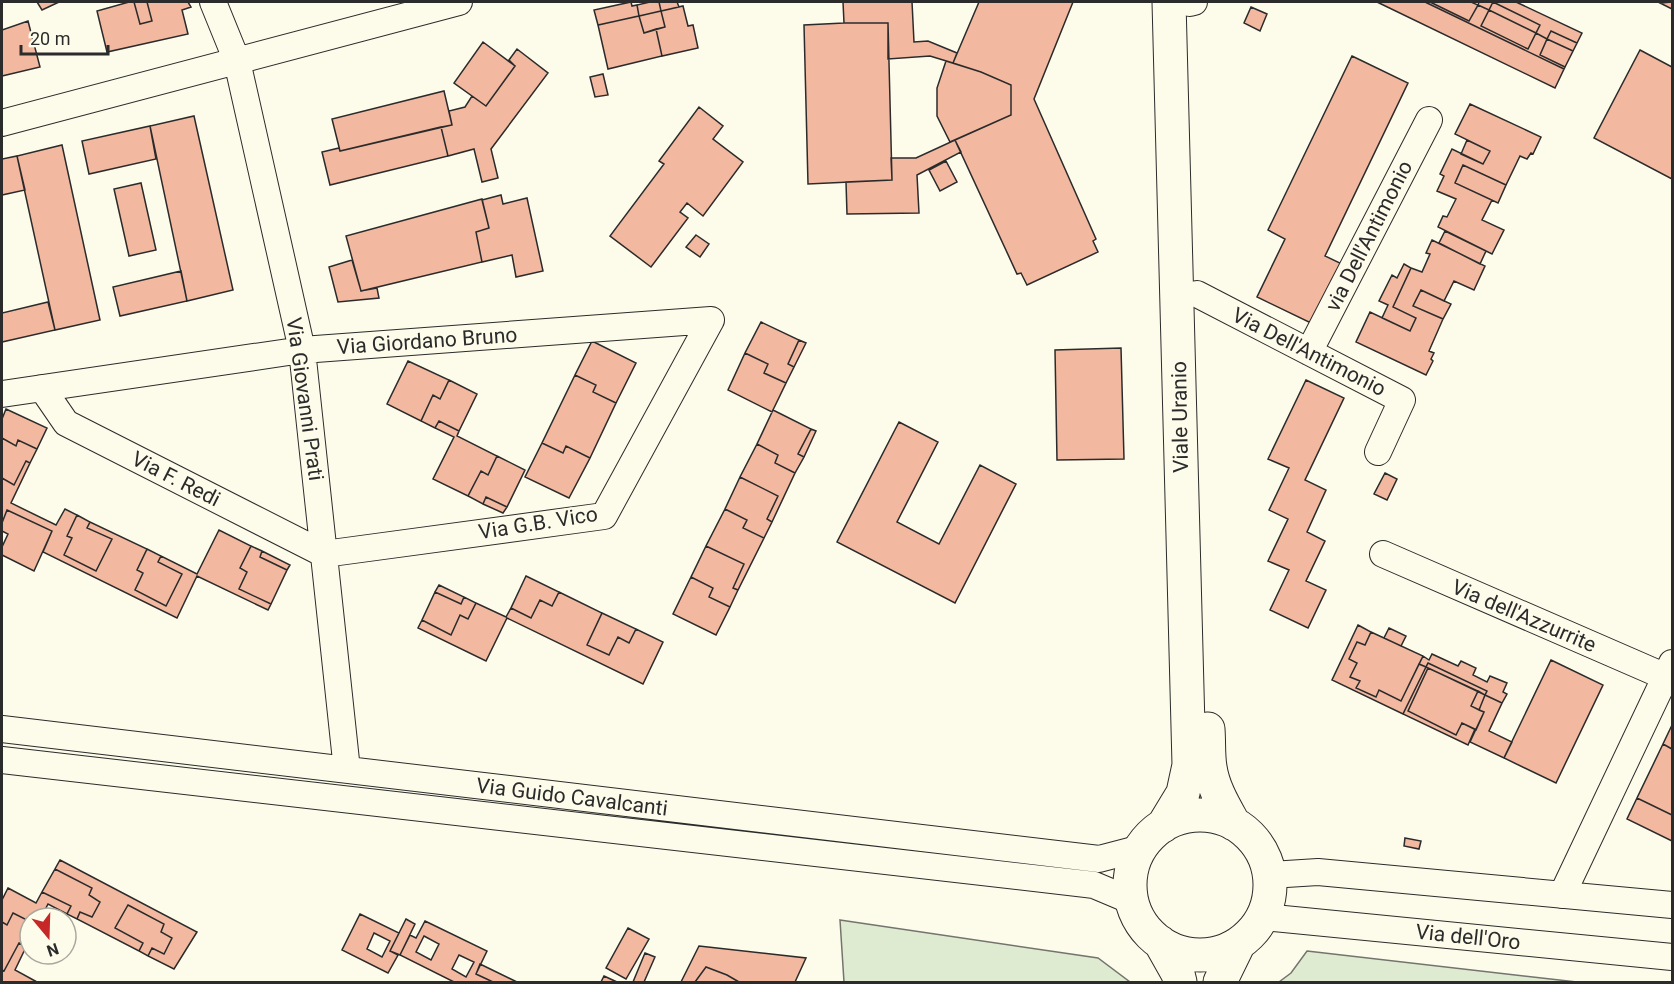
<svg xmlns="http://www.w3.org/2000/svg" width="1674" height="984" font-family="Roboto,sans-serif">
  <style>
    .green { fill: #deebd1; stroke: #74746e; stroke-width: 1.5 }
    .building { fill: #f2b8a0; stroke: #2b2b2b; stroke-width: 1.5; fill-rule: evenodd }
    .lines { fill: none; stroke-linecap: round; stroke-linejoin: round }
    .minor-casing { stroke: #2b2b2b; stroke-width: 28 }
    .primary-casing { stroke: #2b2b2b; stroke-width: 35 }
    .minor { stroke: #fdfbea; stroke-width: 26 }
    .primary { stroke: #fdfbea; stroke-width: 33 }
    .labels { text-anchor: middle; stroke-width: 4.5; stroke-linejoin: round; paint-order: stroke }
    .street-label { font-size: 21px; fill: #2b2b2b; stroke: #fdfbea }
  </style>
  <rect width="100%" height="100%" fill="#fdfbea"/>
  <path class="green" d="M 840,920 L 1098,958 L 1130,982 L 844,982 Z
    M 1307,951 L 1577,982 L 1279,982 L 1291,973 Z"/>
  <path class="building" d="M 37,2 L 59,2 L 42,10 Z
    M 129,2 L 134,2 L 140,24 L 152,21 L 147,2 L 188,2 L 191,7 L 182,10 L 188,34 L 107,52 L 97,11 Z
    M 134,2 L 147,2 L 152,21 L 140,24 Z
    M 631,2 L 632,6 L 637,5 L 639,16 L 598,25 L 594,10 Z
    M 650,2 L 659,2 L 661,11 L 639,16 L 637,5 Z
    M 659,2 L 677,2 L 679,7 L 661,11 Z
    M 843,2 L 912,2 L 914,42 L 928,41 L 957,53 L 953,63 L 930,56 L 888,59 L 888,23 L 844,23 Z
    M 979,2 L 1073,2 L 1034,99 L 1096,239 L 1093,241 L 1098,252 L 1027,285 L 1021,273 L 1017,274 L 955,140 L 1011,115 L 1011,85 L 981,72 L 953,63 Z
    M 1377,2 L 1425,2 L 1564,69 L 1555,88 Z
    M 1425,2 L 1430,2 L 1469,21 L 1478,5 L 1489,10 L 1481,26 L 1528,49 L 1536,33 L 1547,39 L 1540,55 L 1565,67 L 1564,69 Z
    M 1430,2 L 1471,2 L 1478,5 L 1469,21 Z
    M 1479,2 L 1516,2 L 1582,33 L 1577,43 L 1551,31 L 1547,39 L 1536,33 L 1540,25 L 1493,2 L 1489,10 L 1478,5 Z
    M 1493,2 L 1540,25 L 1536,33 L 1489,10 Z
    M 1660,3 L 1672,2 L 1672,9 Z
    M 683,6 L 688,26 L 693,25 L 698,48 L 662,56 L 656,29 L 665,27 L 661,11 Z
    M 1251,7 L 1267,14 L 1260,31 L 1244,23 Z
    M 1489,10 L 1536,33 L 1528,49 L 1481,26 Z
    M 661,11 L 665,27 L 644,33 L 639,16 Z
    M 639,16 L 644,33 L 656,29 L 662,56 L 608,69 L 598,25 Z
    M 28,21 L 40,67 L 2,76 L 2,30 Z
    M 844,23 L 888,23 L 892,180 L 808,184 L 804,25 Z
    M 1551,31 L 1577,43 L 1573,51 L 1547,39 Z
    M 1547,39 L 1573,51 L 1565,67 L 1540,55 Z
    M 483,42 L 515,66 L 486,106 L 454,83 Z
    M 517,49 L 548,73 L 491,149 L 498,178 L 482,182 L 474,149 L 448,156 L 441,127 L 452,125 L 449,111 L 465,107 L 472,96 L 486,106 L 515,66 L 509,60 Z
    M 1640,50 L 1672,67 L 1672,179 L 1594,138 Z
    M 1352,56 L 1408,83 L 1325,256 L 1342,264 L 1313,324 L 1257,297 L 1285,239 L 1268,230 Z
    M 946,61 L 981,72 L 1011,85 L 1011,115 L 950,142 L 937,116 L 937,88 Z
    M 603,74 L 608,95 L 595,97 L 590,77 Z
    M 444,91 L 452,125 L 340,151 L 332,119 Z
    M 1470,104 L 1541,137 L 1533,154 L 1531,153 L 1527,159 L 1520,156 L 1506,185 L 1463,165 L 1455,183 L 1492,200 L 1482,220 L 1504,230 L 1492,254 L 1438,227 L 1443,216 L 1447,217 L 1456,199 L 1437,191 L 1444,176 L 1440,174 L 1452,149 L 1483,164 L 1490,151 L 1455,134 Z
    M 699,107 L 723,126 L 713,139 L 743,162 L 703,216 L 687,203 L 680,212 L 688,218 L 651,267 L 610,236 L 664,164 L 659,161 Z
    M 194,116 L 233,290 L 187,301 L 150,126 Z
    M 150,126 L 156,159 L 89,174 L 82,141 Z
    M 441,127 L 448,156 L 330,185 L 322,152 L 339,148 L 340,151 Z
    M 955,140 L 961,152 L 917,175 L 919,213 L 847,214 L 846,182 L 892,180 L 891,158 L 916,158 Z
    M 1467,140 L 1490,151 L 1483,164 L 1461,154 Z
    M 62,145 L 100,320 L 55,330 L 17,156 Z
    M 17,156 L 25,190 L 2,195 L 2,159 Z
    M 946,161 L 957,182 L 940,191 L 929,170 Z
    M 1463,165 L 1506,185 L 1498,203 L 1455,183 Z
    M 141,183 L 156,250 L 129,256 L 114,189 Z
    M 501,195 L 503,204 L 527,198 L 543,271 L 516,277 L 512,255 L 482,262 L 476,232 L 489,228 L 482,200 Z
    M 482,199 L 489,228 L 476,232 L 482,262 L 361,291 L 346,236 Z
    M 1445,231 L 1486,251 L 1480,264 L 1439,243 Z
    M 696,235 L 709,244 L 700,257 L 686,247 Z
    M 1432,240 L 1485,266 L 1474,290 L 1454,281 L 1444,301 L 1421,290 L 1413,306 L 1443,319 L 1429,351 L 1434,353 L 1431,359 L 1433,361 L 1426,375 L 1356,342 L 1370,312 L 1410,331 L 1416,318 L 1393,307 L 1411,268 L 1422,272 L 1430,254 L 1426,253 Z
    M 352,260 L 361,291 L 377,288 L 379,298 L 338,302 L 329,267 Z
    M 1404,264 L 1411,268 L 1393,307 L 1416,318 L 1410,331 L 1382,318 L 1388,305 L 1379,301 L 1392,275 L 1397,278 Z
    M 181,271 L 187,301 L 120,316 L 113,287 Z
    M 1421,290 L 1451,304 L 1443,319 L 1413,306 Z
    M 48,302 L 55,330 L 2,342 L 2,313 Z
    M 761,322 L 799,340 L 788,364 L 794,367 L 786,383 L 764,373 L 768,364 L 745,353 Z
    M 799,340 L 806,343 L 794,367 L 788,364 Z
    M 592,341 L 636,363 L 616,403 L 593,392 L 596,385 L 575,375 Z
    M 1121,348 L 1124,459 L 1057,460 L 1055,350 Z
    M 745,353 L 768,364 L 764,373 L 786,383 L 772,412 L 728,390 Z
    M 408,361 L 449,380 L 440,399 L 433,395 L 421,421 L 387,404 Z
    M 575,375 L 596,385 L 593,392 L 616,403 L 590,458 L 566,446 L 563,453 L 542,443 Z
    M 449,380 L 477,394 L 459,431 L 439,421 L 435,428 L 421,421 L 433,395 L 440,399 Z
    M 1306,380 L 1344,398 L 1305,480 L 1326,490 L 1307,532 L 1325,541 L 1306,581 L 1326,590 L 1308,628 L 1270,610 L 1289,570 L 1268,561 L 1288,519 L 1269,510 L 1289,468 L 1268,459 Z
    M 6,409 L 47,428 L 37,449 L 18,440 L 16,446 L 2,438 L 2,419 Z
    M 773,410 L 811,429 L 798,454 L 804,457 L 795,473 L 775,463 L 778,455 L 757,444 Z
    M 439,421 L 459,431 L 457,436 L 497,456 L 488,475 L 481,471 L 468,496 L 433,479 L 454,437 L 435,428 Z
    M 899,422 L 938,442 L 897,522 L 939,544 L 980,465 L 1016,484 L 955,603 L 837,542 Z
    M 811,429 L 816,431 L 804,457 L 798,454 Z
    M 2,438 L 16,446 L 18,440 L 37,449 L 30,463 L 26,461 L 14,485 L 2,478 Z
    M 542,443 L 563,453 L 566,446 L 590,458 L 569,498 L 525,477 Z
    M 757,444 L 778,455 L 775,463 L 795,473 L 772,522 L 767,519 L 778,496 L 740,477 Z
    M 497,456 L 525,470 L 507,507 L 486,497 L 483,504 L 468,496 L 481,471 L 488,475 Z
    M 26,461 L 30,463 L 11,503 L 56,525 L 65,509 L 77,515 L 67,536 L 72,538 L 64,555 L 96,571 L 112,539 L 87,528 L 90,522 L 147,549 L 137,570 L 143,573 L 135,590 L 166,606 L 182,574 L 158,562 L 161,556 L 197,574 L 219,530 L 251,546 L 240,568 L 247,572 L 239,589 L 271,604 L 268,610 L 197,576 L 177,618 L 43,552 L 52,531 L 7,510 L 2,523 L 2,478 L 14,485 Z
    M 1385,473 L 1397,479 L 1387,500 L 1374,494 Z
    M 740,477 L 778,496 L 767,519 L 772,522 L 764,538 L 743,528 L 747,520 L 725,509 Z
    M 486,497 L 507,507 L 503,513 L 483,504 Z
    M 725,509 L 747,520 L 743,528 L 764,538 L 738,590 L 733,588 L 744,564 L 706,546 Z
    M 7,510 L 52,531 L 34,571 L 2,555 L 2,547 L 8,534 L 2,531 L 2,523 Z
    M 77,515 L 90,522 L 87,528 L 112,539 L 96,571 L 64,555 L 72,538 L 67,536 Z
    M 251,546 L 262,551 L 260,557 L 287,570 L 271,604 L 239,589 L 247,572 L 240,568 Z
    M 706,546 L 744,564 L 733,588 L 738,590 L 730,607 L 709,597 L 713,588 L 691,577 Z
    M 147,549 L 161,556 L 158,562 L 182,574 L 166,606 L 135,590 L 143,573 L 137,570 Z
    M 262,551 L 290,565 L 287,570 L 260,557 Z
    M 526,576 L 559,592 L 552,606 L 540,600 L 531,618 L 511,608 Z
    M 691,577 L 713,588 L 709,597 L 730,607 L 716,635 L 673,614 Z
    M 439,585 L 464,597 L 461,604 L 435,592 Z
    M 435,592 L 461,604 L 464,597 L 476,603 L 468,619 L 460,615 L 451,635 L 422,620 Z
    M 559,592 L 602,613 L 587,645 L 609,655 L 618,637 L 629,643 L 636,629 L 663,642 L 643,684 L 507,618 L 486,661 L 418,628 L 422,620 L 451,635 L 460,615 L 468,619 L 476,603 L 506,617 L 511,608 L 531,618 L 540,600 L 552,606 Z
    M 602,613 L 636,629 L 629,643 L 618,637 L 609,655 L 587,645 Z
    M 1358,625 L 1371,632 L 1365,645 L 1357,642 L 1349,659 L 1357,663 L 1350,677 L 1360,681 L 1356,688 L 1376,697 L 1379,690 L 1401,701 L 1419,664 L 1426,667 L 1403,714 L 1332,680 Z
    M 1389,628 L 1406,636 L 1401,646 L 1384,638 Z
    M 1371,632 L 1423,656 L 1401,701 L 1379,690 L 1376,697 L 1356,688 L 1360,681 L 1350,677 L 1357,663 L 1349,659 L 1357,642 L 1365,645 Z
    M 1432,654 L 1458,666 L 1461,661 L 1476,668 L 1473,675 L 1487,682 L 1490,676 L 1507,683 L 1503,692 L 1507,694 L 1502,703 L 1485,695 L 1487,691 L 1428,663 L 1426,667 L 1419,664 L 1423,656 L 1429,660 Z
    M 1551,660 L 1603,685 L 1556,783 L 1504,758 Z
    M 1428,663 L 1487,691 L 1485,695 L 1426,667 Z
    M 1426,667 L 1428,668 L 1408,711 L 1456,735 L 1462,723 L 1475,729 L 1468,745 L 1403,714 Z
    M 1428,668 L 1478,691 L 1471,706 L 1484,712 L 1476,730 L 1462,723 L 1456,735 L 1408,711 Z
    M 1478,691 L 1485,695 L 1479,710 L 1471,706 Z
    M 1485,695 L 1502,703 L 1489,731 L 1512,742 L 1504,758 L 1470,742 L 1484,712 L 1479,710 Z
    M 1672,725 L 1672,749 L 1663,744 Z
    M 1663,744 L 1672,749 L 1672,815 L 1637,798 Z
    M 1637,798 L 1672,815 L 1672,841 L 1627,819 Z
    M 1405,838 L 1421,841 L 1419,849 L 1404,846 Z
    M 60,860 L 197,932 L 174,969 L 148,956 L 152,948 L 164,954 L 172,938 L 161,932 L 164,924 L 128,905 L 115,928 L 143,943 L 139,951 L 77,919 L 80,912 L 92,917 L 100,902 L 89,895 L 92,888 L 55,869 Z
    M 55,869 L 92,888 L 89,895 L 100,902 L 92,917 L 80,912 L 77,919 L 67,914 L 71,906 L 42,892 Z
    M 8,888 L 36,903 L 42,892 L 71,906 L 67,914 L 48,904 L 41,918 L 30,918 L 30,936 L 23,933 L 29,921 L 13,913 L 7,925 L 2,922 L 2,900 Z
    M 128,905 L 164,924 L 161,932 L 172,938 L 164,954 L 152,948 L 148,956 L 139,951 L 143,943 L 115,928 Z
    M 13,913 L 29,921 L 23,933 L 30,936 L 30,939 L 26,947 L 19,943 L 4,971 L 2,970 L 2,922 L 7,925 Z
    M 360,914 L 399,933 L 390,951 L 398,955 L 388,973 L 342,950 ZM 374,933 L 390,941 L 382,957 L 367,949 Z
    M 406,919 L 415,924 L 400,955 L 390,951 Z
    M 425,921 L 487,951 L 476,974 L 493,982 L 454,982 L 400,955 L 410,935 L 416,938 ZM 424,936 L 439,944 L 431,960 L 416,952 ZM 459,955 L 474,962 L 466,977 L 452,969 Z
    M 628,928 L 649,939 L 626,979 L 606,968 Z
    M 19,943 L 26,947 L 15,970 L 37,982 L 2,982 L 2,970 L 4,971 Z
    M 699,946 L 806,958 L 795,982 L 739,982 L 727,975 L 706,967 L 695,982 L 681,982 Z
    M 645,953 L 655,957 L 644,982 L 633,982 Z
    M 480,964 L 517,982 L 493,982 L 476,974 Z
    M 706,967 L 727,975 L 739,982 L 695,982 Z
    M 604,976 L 617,982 L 601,982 Z"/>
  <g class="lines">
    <g class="minor-casing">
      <path id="minor" d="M 213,2 L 237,61 L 302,350 L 347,770
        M 1190,3 L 1194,2
        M 2,123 L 459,2
        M 1197,294 L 1402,400 L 1378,452
        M 1309,352 L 1429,120
        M 42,388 L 66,423 L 324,554 L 604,516 L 711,320
        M 2,394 L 302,350 L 711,320
        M 1383,554 L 1666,677
        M 2,729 L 1099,859 L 1141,848
        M 2,760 L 1086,884 L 1094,885 L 1132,901
        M 1270,875 L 1318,872 L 1672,905
        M 1562,895 L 1672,663
        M 1263,917 L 1672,957"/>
    </g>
    <g class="primary-casing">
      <path id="primary" d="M 1208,729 C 1209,742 1208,755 1210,767 C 1213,788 1224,806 1234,824
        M1130 885a70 70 0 1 1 140 0a70 70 0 1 1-140 0Z
        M 1163,826 L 1183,793 L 1189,765 L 1169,2
        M 1160,942 L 1178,974 L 1180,982
        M 1220,982 L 1239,943"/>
    </g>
    <use href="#minor" class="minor"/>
    <use href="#primary" class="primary"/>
  </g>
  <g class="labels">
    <g class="street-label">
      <text transform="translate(1369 236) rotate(-63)" y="7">via Dell'Antimonio</text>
      <text transform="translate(427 341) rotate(-4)" y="7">Via Giordano Bruno</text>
      <text transform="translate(1309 352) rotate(27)" y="7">Via Dell'Antimonio</text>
      <text transform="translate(305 399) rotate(82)" y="7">Via Giovanni Prati</text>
      <text transform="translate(1180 417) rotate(-91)" y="7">Viale Uranio</text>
      <text transform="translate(176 479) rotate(27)" y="7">Via F. Redi</text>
      <text transform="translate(538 523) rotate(-9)" y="7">Via G.B. Vico</text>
      <text transform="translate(1524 616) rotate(23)" y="7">Via dell'Azzurrite</text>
      <text transform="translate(572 797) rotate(7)" y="7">Via Guido Cavalcanti</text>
      <text transform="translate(1468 937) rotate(6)" y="7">Via dell'Oro</text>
    </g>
  </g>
  <rect width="1674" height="984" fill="none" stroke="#2b2b2b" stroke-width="6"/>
  <g transform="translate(48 936) rotate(161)"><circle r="28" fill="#fdfbea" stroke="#a9a89e" stroke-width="1.5"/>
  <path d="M0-4.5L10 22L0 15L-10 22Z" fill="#c62828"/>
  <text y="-9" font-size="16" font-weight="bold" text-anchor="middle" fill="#2b2b2b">N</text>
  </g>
  <path d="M21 45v9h87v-9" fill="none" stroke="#2b2b2b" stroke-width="3"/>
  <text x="30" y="45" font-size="18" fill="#2b2b2b" stroke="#fdfbea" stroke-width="4.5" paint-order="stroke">20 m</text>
</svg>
